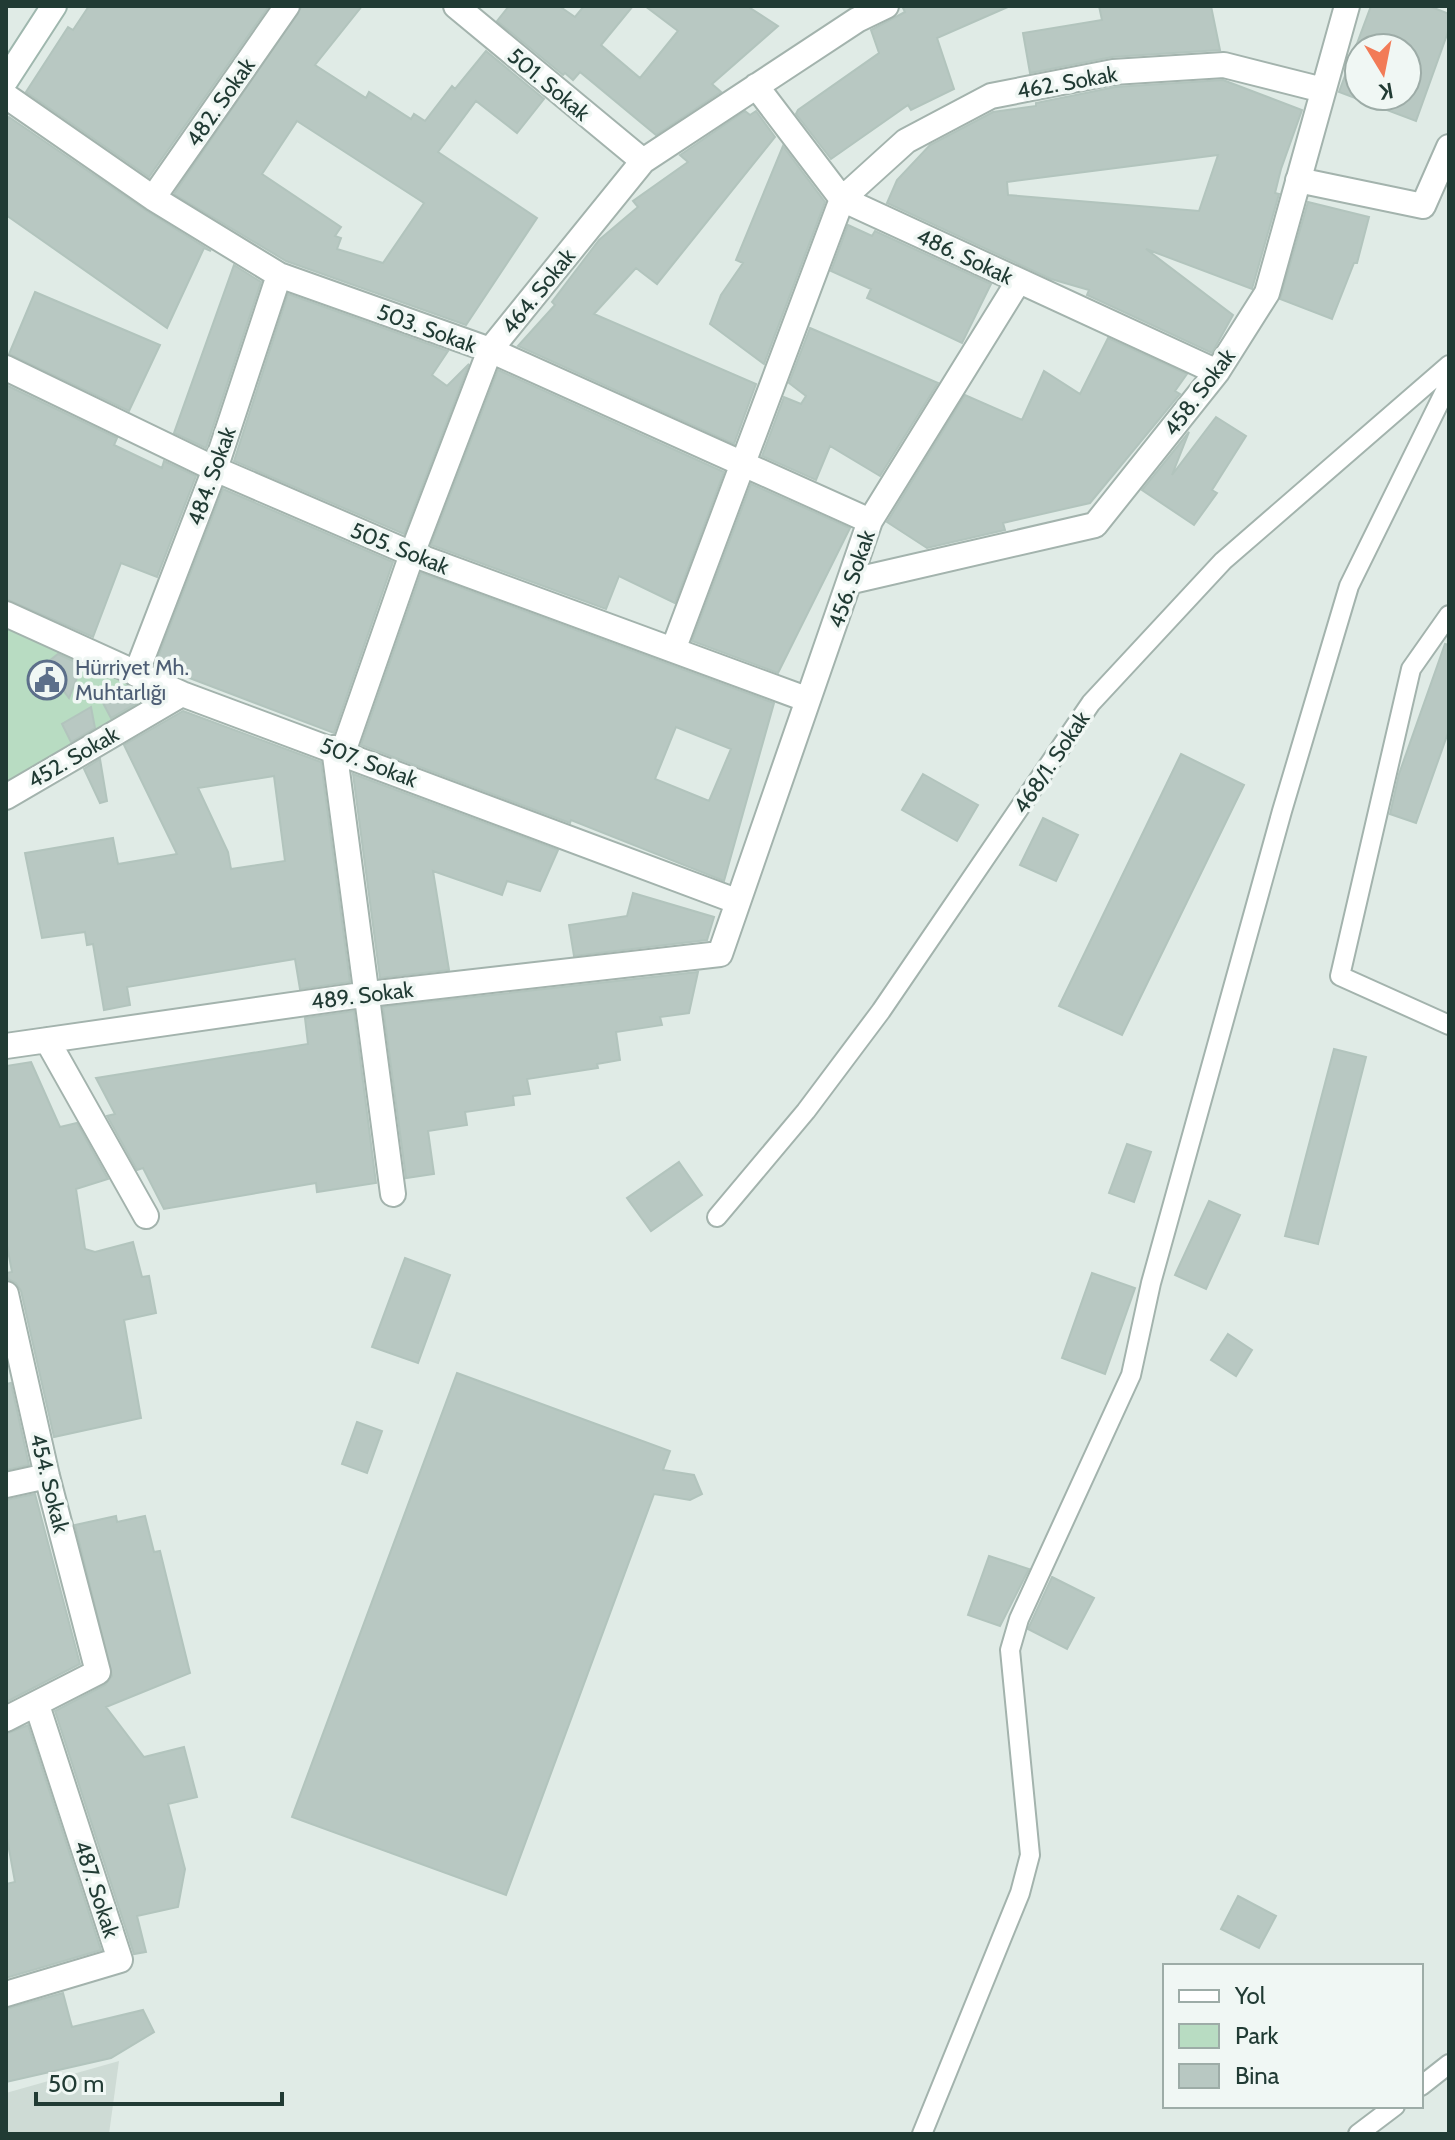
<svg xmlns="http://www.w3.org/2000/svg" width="1455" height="2140" font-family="Cabin,sans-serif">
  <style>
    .built { fill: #cedbd5 }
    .green { fill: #b8dcc2 }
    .building { fill: #b8c8c2; stroke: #b2c4bd; stroke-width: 2; fill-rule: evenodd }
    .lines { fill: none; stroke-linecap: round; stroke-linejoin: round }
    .service-casing { stroke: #a3b3ad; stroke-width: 22 }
    .minor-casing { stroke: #a3b3ad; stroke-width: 28 }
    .secondary-casing { stroke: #9fb7ae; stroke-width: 28 }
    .service { stroke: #fff; stroke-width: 18 }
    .minor { stroke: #fff; stroke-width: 24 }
    .secondary { stroke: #fff; stroke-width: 24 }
    .labels { text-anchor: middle; stroke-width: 7; stroke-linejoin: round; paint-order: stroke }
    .street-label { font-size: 22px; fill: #213b34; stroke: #f0f7f4 }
    .service-label { font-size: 22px; fill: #4e5e75; stroke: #f0f7f4; text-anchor: start }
  </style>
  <rect width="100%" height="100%" fill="#e0ebe6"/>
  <path class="built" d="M 119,2061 L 109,2134 L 6,2134 L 6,2093 Z"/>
  <path class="green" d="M 6,622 L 182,694 L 6,797 Z"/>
  <path class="building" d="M 89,6 L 269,6 L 149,177 L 26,92 L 68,27 L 73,30 Z
    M 302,6 L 362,6 L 315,65 L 366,98 L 369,92 L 411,119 L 414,114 L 425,121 L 452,86 L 455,89 L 486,51 L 544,99 L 517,133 L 476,101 L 438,152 L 537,218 L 466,325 L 286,261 L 174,194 ZM 297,121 L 424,203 L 383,263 L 337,249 L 341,238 L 335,236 L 341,227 L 262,174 Z
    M 509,6 L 559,6 L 575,17 L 584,6 L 633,6 L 601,45 L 640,78 L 678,31 L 645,6 L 747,6 L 778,26 L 712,84 L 721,92 L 656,135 L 580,72 L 573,80 L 565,73 L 563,75 L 497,21 Z
    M 902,6 L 1010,6 L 937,38 L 954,89 L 911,110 L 908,105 L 831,159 L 796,114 L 798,110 L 879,53 L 871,30 L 905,12 Z
    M 1099,6 L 1211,6 L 1220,50 L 1112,57 L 1030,73 L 1023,33 L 1102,20 Z
    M 1371,6 L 1429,6 L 1449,14 L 1449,29 L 1416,121 L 1339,92 ZM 1359,48 L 1407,48 L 1407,96 L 1359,96 Z
    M 1223,80 L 1302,110 L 1281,169 L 1275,193 L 1279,194 L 1252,289 L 1146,249 L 1233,315 L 1212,353 L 1087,295 L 1089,290 L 1051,279 L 887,203 L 897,180 L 930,145 L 993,112 L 1036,106 L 1036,103 L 1115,87 ZM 1218,155 L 1199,211 L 1008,195 L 1007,182 Z
    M 745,111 L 750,115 L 756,111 L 775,137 L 657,284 L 636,268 L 594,314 L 756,384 L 734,444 L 518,346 L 555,305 L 552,302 L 599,240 L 638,207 L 633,201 L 688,162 L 680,155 Z
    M 9,117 L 145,210 L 211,251 L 204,248 L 167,328 L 6,215 L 6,122 Z
    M 783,146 L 825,202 L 764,364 L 710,324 L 721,295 L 743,263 L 736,260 Z
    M 1308,202 L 1369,217 L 1357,263 L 1354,263 L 1332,319 L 1280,299 Z
    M 848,225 L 872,236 L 875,231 L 991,284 L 962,343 L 867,298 L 871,289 L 831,271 Z
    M 234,265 L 261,282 L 206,448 L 174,433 Z
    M 35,292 L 160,345 L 129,411 L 9,354 Z
    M 288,294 L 448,351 L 432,375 L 447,386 L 469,364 L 404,534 L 234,461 Z
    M 810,328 L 938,383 L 880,476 L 830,446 L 816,480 L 762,456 L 784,397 L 801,404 L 806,396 L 789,383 Z
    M 1108,338 L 1187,374 L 1175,391 L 1180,394 L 1090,503 L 1003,523 L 1005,530 L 927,548 L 887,522 L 965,395 L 1022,420 L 1044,371 L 1080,394 Z
    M 498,370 L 724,472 L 675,603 L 619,576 L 606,609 L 431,545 Z
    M 6,385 L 117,438 L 114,445 L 162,468 L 164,461 L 196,476 L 157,577 L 121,563 L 93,637 L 6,599 Z
    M 1216,417 L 1246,436 L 1212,490 L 1217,493 L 1194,525 L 1142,490 L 1189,432 L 1172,475 Z
    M 751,484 L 850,528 L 778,673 L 692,641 Z
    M 223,489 L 393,562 L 334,733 L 155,665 Z
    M 421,573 L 774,703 L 724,881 L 571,820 L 570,823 L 361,745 ZM 676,727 L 731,749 L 709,801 L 655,779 Z
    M 1445,644 L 1449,645 L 1449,730 L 1416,823 L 1390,814 L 1399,774 Z
    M 58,654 L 82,665 L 69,698 L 44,665 Z
    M 127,686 L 149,696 L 111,718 L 102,701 Z
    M 91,707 L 95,728 L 71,742 L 62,724 Z
    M 183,711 L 321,762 L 350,982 L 300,989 L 295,959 L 127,987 L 130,1005 L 104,1010 L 93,944 L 87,945 L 85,932 L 42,938 L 25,853 L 113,838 L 118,864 L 177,854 L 124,745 ZM 274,776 L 285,861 L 231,869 L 228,852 L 198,788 Z
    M 1181,754 L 1244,785 L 1122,1035 L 1059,1006 Z
    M 100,759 L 107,801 L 100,803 L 84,769 Z
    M 353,774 L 558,850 L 540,891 L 507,881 L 502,895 L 433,871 L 449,970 L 380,978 Z
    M 923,774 L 978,805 L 957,841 L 902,810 Z
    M 1043,818 L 1078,835 L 1056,881 L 1020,865 Z
    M 633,893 L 714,917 L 707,940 L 574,956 L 569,925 L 627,916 Z
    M 698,972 L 689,1013 L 660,1017 L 662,1025 L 616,1032 L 620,1060 L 597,1064 L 598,1068 L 527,1079 L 530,1094 L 513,1096 L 514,1105 L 465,1112 L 467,1125 L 428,1131 L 434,1174 L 406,1178 L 383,1007 Z
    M 354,1011 L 376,1183 L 317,1192 L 316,1183 L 164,1209 L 143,1168 L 137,1170 L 107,1116 L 115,1114 L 96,1078 L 308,1044 L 305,1018 Z
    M 1334,1049 L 1366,1057 L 1318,1244 L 1285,1236 Z
    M 31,1062 L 60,1127 L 77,1123 L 108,1179 L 76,1189 L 85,1249 L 95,1252 L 133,1242 L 142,1277 L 149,1276 L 156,1313 L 124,1320 L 141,1418 L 54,1437 L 21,1291 L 16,1283 L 8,1279 L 6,1273 L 12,1272 L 6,1240 L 6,1066 Z
    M 1127,1144 L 1151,1152 L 1134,1202 L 1109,1193 Z
    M 679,1162 L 702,1195 L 651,1231 L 627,1198 Z
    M 1209,1201 L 1240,1215 L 1206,1289 L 1175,1275 Z
    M 405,1258 L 450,1275 L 418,1363 L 372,1347 Z
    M 1092,1273 L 1135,1288 L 1105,1374 L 1062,1358 Z
    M 1228,1334 L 1252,1350 L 1236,1376 L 1211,1360 Z
    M 457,1373 L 670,1451 L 663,1470 L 694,1475 L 702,1494 L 690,1500 L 654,1494 L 506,1895 L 292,1817 Z
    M 11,1383 L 29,1465 L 6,1470 L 6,1384 Z
    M 357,1422 L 382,1431 L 367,1473 L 342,1464 Z
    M 35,1494 L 80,1664 L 6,1702 L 6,1500 Z
    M 116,1516 L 117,1522 L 145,1516 L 154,1552 L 160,1551 L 190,1673 L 106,1707 L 144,1757 L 184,1747 L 197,1797 L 168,1804 L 185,1869 L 178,1907 L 137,1916 L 146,1952 L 134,1954 L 55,1711 L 105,1685 L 112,1676 L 75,1525 Z
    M 989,1556 L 1029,1569 L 1000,1626 L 968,1615 Z
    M 1052,1577 L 1094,1598 L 1067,1649 L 1028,1629 Z
    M 28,1725 L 101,1950 L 6,1978 L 6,1884 L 15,1882 L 6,1833 L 6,1734 Z
    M 1238,1896 L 1276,1916 L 1259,1948 L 1221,1929 Z
    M 63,1993 L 72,2027 L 143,2010 L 154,2032 L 111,2058 L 6,2082 L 6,2009 Z"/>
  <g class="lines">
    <g class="service-casing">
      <path id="service" d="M 1449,615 L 1411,669 L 1340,976 L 1449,1025
        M 717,1217 L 806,1111 L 881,1011 L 1091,703 L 1223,561 L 1449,365
        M 1421,2086 L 1449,2064
        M 922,2134 L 1020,1893 L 1030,1855 L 1010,1650 L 1019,1619 L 1131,1375 L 1151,1283 L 1282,811 L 1349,586 L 1449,383
        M 1358,2134 L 1395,2106"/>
    </g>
    <g class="minor-casing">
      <path id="minor" d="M 456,6 L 643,161
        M 756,86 L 842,199 L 1217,372
        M 6,96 L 153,198 L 279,275 L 490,350 L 870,521
        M 1298,180 L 1423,206 L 1449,147
        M 153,198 L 287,6
        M 6,368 L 215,469 L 412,554 L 806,699
        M 852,581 L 1095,525 L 1217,372 L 1267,293 L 1347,6
        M 6,614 L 182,694 L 736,901
        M 673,650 L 842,199 L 906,141 L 991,96 L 1113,72 L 1224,65 L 1323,90
        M 136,674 L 215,469 L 279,275
        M 334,748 L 393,1194
        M 343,752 L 412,554 L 490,350 L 643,161 L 857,20 L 886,6
        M 6,797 L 182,694
        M 47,1040 L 146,1216
        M 6,1046 L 369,994 L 720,954 L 870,521 L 1018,282
        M 6,1294 L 47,1476 L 98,1672 L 6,1719
        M 6,1485 L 47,1476
        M 6,1994 L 120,1960 L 37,1705"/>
    </g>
    <g class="secondary-casing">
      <path id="secondary" d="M 6,80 L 54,6"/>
    </g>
    <use href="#service" class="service"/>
    <use href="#minor" class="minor"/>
    <use href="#secondary" class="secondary"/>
  </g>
  <defs>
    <g id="civic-ring" transform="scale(2)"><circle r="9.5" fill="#f0f7f4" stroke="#5c6f8a" stroke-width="1.5"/><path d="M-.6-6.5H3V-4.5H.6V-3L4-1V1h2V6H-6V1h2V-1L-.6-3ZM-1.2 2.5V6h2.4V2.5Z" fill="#5c6f8a"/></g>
  </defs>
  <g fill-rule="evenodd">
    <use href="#civic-ring" x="47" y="680"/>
  </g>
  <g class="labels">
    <g class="street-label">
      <text transform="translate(1067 82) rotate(-10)" y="8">462. Sokak</text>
      <text transform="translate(549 84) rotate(40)" y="8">501. Sokak</text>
      <text transform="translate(220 102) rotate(-55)" y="8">482. Sokak</text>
      <text transform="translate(965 256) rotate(25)" y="8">486. Sokak</text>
      <text transform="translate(538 291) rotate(-51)" y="8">464. Sokak</text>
      <text transform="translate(427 328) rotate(20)" y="8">503. Sokak</text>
      <text transform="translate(1199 392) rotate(-53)" y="8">458. Sokak</text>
      <text transform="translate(211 476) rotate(-70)" y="8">484. Sokak</text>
      <text transform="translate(400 548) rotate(22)" y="8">505. Sokak</text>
      <text transform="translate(851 579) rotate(-71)" y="8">456. Sokak</text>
      <text transform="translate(73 757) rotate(-30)" y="8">452. Sokak</text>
      <text transform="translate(369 762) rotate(21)" y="8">507. Sokak</text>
      <text transform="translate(1051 762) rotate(-56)" y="8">468/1. Sokak</text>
      <text transform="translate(362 995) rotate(-7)" y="8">489. Sokak</text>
      <text transform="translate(50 1483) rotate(76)" y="8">454. Sokak</text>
      <text transform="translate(97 1889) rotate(72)" y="8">487. Sokak</text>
    </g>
    <g class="service-label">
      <text x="75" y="675">Hürriyet Mh.<tspan x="75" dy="25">Muhtarlığı</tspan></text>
    </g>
  </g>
  <rect width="1455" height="2140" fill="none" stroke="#213b34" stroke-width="16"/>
  <rect x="1163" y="1964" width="260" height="144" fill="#f0f7f4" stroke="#9daca7" stroke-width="2"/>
  <rect x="1179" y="1990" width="40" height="12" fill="#ffffff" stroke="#9daca7" stroke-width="2"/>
  <text x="1235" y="2004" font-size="24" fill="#213b34">Yol</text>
  <rect x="1179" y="2024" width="40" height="24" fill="#b8dcc2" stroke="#9daca7" stroke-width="2"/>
  <text x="1235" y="2044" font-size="24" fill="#213b34">Park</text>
  <rect x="1179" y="2064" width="40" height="24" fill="#b8c8c2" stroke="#9daca7" stroke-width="2"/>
  <text x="1235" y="2084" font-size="24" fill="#213b34">Bina</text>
  <g transform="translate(1383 72) rotate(170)"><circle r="38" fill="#f0f7f4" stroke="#9daca7" stroke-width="2"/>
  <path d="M0-6L14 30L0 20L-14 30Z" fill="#f27b57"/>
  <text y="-12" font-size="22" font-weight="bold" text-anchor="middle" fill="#213b34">K</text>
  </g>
  <path d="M36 2092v12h246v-12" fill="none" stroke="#213b34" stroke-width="4"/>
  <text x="48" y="2092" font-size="24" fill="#213b34" stroke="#f0f7f4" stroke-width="6" paint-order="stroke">50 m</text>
</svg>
